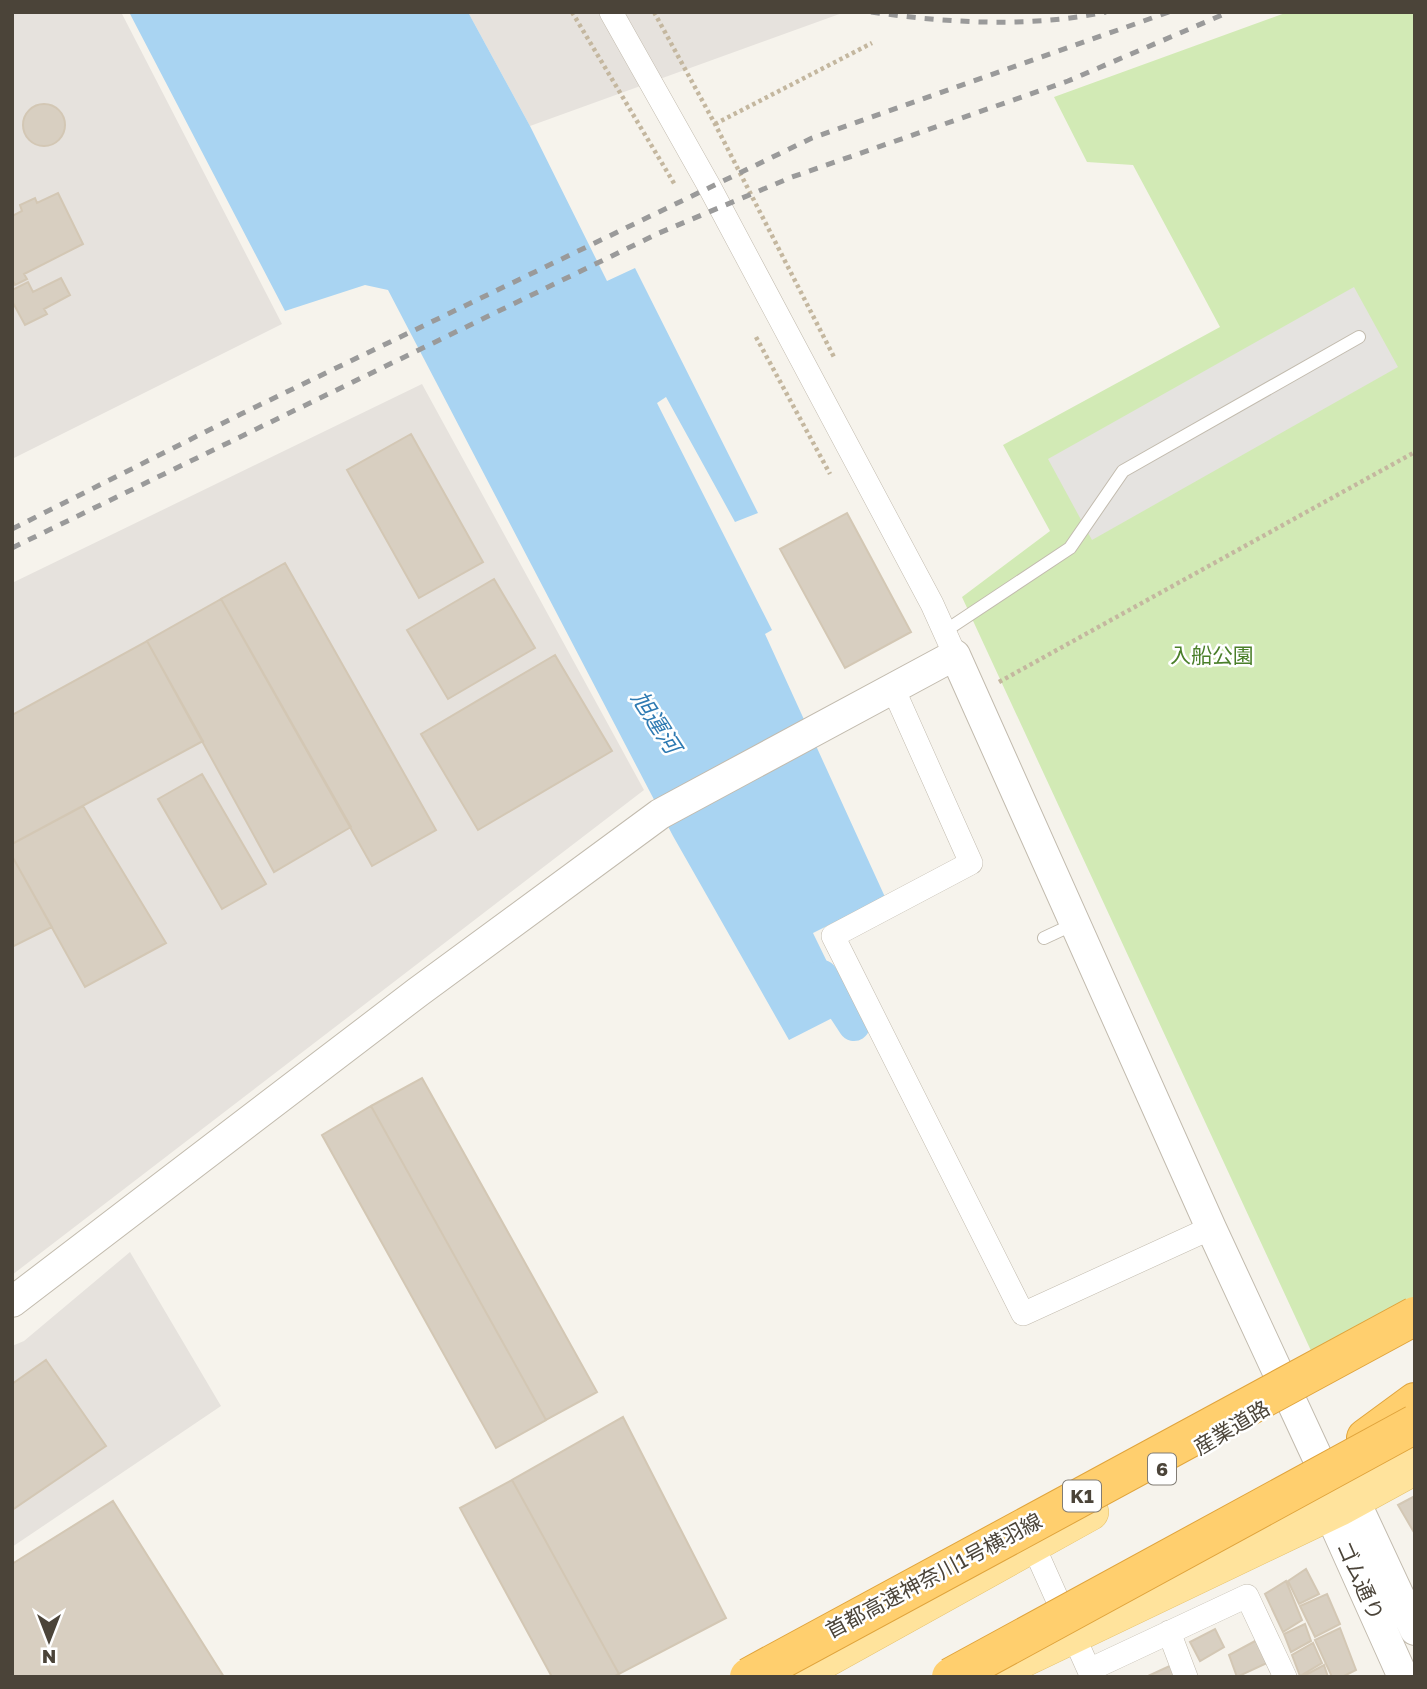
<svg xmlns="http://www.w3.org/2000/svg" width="1427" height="1689" font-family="'Golos Text','Noto Sans JP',sans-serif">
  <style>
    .industrial { fill: #e6e2dd }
    .green { fill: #d2eab5 }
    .parking { fill: #e5e3e0 }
    .water { fill: #a9d4f2 }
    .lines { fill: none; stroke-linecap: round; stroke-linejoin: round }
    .canal { stroke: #a9d4f2; stroke-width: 32 }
    .building { fill: #d8cfc1; stroke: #d3c7b4; stroke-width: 2 }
    .service-casing { stroke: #c2bbae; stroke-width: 14 }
    .minor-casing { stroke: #c2bbae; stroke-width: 24 }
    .tertiary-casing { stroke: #c2bbae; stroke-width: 32 }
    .primary-casing { stroke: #e6c16a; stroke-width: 38 }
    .motorway-casing { stroke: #e0a43c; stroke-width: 40 }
    .path { stroke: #c4b79f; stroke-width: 4.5; stroke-dasharray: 3.5 3.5; stroke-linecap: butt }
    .service { stroke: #fff; stroke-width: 12 }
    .minor { stroke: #fff; stroke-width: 23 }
    .tertiary { stroke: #fff; stroke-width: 30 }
    .primary { stroke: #ffe39c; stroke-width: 37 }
    .motorway { stroke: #ffcf6e; stroke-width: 38 }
    .rail { stroke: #9a9a9a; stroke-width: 5; stroke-dasharray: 9 9; stroke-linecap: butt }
    .motorway-bridge-casing { stroke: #e0a43c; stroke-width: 40; stroke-linecap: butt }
    .motorway-bridge { stroke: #ffcf6e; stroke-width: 38 }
    .labels { text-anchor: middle; stroke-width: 5; stroke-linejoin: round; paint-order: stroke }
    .shield { fill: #fff; stroke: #817c74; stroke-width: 2 }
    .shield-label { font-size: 19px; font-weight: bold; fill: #4b4439 }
    .park-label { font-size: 21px; fill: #4a7f2a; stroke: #fff }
    .street-label { font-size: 21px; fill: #4b4439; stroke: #fff }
    .water-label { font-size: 23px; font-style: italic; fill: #2e7ab2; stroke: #fff }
  </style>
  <rect width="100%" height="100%" fill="#f6f3ec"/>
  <path class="industrial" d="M 12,12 L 121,12 L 282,324 L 12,459 Z
    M 468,12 L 845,12 L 530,126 Z
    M 422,384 L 644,790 L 12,1275 L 12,583 Z
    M 130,1252 L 221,1406 L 12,1547 L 12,1346 L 24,1341 Z"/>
  <path class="green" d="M 1288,12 L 1415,12 L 1415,1322 L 1319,1368 L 962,597 L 1050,531 L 1003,445 L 1220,327 L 1133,165 L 1087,162 L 1054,97 Z"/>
  <path class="parking" d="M 1354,287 L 1398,367 L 1092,540 L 1048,459 Z"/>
  <path class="water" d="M 129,12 L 468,12 L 530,126 L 607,281 L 635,268 L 758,513 L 735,522 L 666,397 L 657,403 L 772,630 L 765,634 L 885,897 L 813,933 L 850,1009 L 789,1040 L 673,836 L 388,290 L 365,285 L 285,311 Z"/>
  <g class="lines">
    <path class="canal" d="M 822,976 L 854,1025"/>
  </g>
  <path class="building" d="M23 125a21 21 0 1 1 42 0a21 21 0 1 1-42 0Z
    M 58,193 L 83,244 L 24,274 L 27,279 L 15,285 L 12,279 L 12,216 L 22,211 L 20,205 L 35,198 L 37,203 Z
    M 61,278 L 70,295 L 44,309 L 47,314 L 25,325 L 12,301 L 12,290 L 28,282 L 33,292 Z
    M 411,434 L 483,562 L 419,598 L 347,470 Z
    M 847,513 L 911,632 L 845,668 L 780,549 Z
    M 285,563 L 436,830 L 372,866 L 221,599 Z
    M 494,579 L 535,648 L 448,699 L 407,630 Z
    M 221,599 L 351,827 L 274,872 L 147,641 Z
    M 147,641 L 203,741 L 12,844 L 12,715 Z
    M 555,655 L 612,751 L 478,830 L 421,734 Z
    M 202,774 L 266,884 L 222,909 L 158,799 Z
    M 83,806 L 166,943 L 85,987 L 12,856 L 12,844 Z
    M 12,856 L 52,927 L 12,947 Z
    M 422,1078 L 597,1392 L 546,1420 L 371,1106 Z
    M 371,1106 L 546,1420 L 496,1448 L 322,1135 Z
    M 46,1360 L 106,1446 L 12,1510 L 12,1384 Z
    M 623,1417 L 726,1618 L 619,1674 L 512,1480 Z
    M 512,1480 L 619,1674 L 613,1677 L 552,1677 L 460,1508 Z
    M 1415,1496 L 1415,1534 L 1398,1505 Z
    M 113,1501 L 224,1677 L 12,1677 L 12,1564 Z
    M 1306,1569 L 1319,1594 L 1299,1604 L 1288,1581 Z
    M 1286,1581 L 1302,1620 L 1283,1632 L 1265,1594 Z
    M 1327,1594 L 1340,1624 L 1315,1637 L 1300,1606 Z
    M 1305,1624 L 1311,1641 L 1291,1652 L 1284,1634 Z
    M 1340,1628 L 1356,1670 L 1342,1677 L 1332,1677 L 1315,1640 Z
    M 1215,1629 L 1224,1647 L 1200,1661 L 1190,1642 Z
    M 1257,1640 L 1267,1663 L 1237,1677 L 1229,1655 Z
    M 1313,1643 L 1322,1663 L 1300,1676 L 1292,1655 Z
    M 1176,1663 L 1184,1677 L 1146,1677 Z
    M 1324,1665 L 1328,1677 L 1302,1677 Z"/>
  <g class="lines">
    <g class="service-casing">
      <path id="service" d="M 945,631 L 1070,548 L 1123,471 L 1359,337
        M 1044,938 L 1074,924"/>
    </g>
    <g class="minor-casing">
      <path id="minor" d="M 611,12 L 709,186 L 932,604 L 955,655
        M 892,686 L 971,863 L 833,936 L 1023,1314 L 1211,1228
        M 1033,1545 L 1092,1677
        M 1169,1632 L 1186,1677
        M 1089,1670 L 1247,1596 L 1285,1677"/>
    </g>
    <g class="tertiary-casing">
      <path id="tertiary" d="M 12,1302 L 418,992 L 660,814 L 955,655 L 1211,1228 L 1333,1491
        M 1340,1507 L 1334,1523 L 1403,1677
        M 1340,1507 L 1359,1510 L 1415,1630"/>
    </g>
    <g class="primary-casing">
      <path id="primary" d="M 995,1672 L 1340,1507 L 1415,1466
        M 793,1677 L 1090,1512"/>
    </g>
    <g class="motorway-casing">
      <path id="motorway" d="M 1366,1438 L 1415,1402"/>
    </g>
    <path class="path" d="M 572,12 L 675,185
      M 654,12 L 715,124 L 835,359
      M 715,124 L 872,43
      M 756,337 L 830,474
      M 999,682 L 1415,452"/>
    <use href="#service" class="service"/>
    <use href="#minor" class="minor"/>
    <use href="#tertiary" class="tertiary"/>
    <use href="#primary" class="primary"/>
    <use href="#motorway" class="motorway"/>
    <path class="rail" d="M 871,12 C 950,23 1028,28 1106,12
      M 12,529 L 241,414 L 812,138 L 1169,12
      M 12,548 L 659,233 L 792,177 L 1068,81 L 1229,12"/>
    <g class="motorway-bridge-casing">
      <path id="motorway-bridge" d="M 749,1677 L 1415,1316
        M 951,1677 L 1415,1424"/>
    </g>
    <use href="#motorway-bridge" class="motorway-bridge"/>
  </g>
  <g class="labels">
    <g class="shield">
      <rect x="1148" y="1453.5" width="28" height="31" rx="5"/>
      <rect x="1063" y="1480.5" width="38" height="31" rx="5"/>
    </g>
    <g class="shield-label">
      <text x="1162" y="1476">6</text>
      <text x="1082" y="1503">K1</text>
    </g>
    <g class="park-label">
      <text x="1212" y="663">入船公園</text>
    </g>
    <g class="street-label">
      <text transform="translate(1232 1428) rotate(-31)" y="7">産業道路</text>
      <text transform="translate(934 1576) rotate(-28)" y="7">首都高速神奈川1号横羽線</text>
      <text transform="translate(1360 1581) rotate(66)" y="7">ゴム通り</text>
    </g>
    <g class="water-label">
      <text transform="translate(656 722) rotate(57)" y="8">旭運河</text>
    </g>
  </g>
  <rect width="1427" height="1689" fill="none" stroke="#4b4439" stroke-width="28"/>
  <g transform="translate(49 1640) rotate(180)" stroke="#ffffff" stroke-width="5" paint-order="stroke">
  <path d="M0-5L12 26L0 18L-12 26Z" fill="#4b4439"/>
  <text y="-10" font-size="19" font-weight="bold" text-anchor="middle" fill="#4b4439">N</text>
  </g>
</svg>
